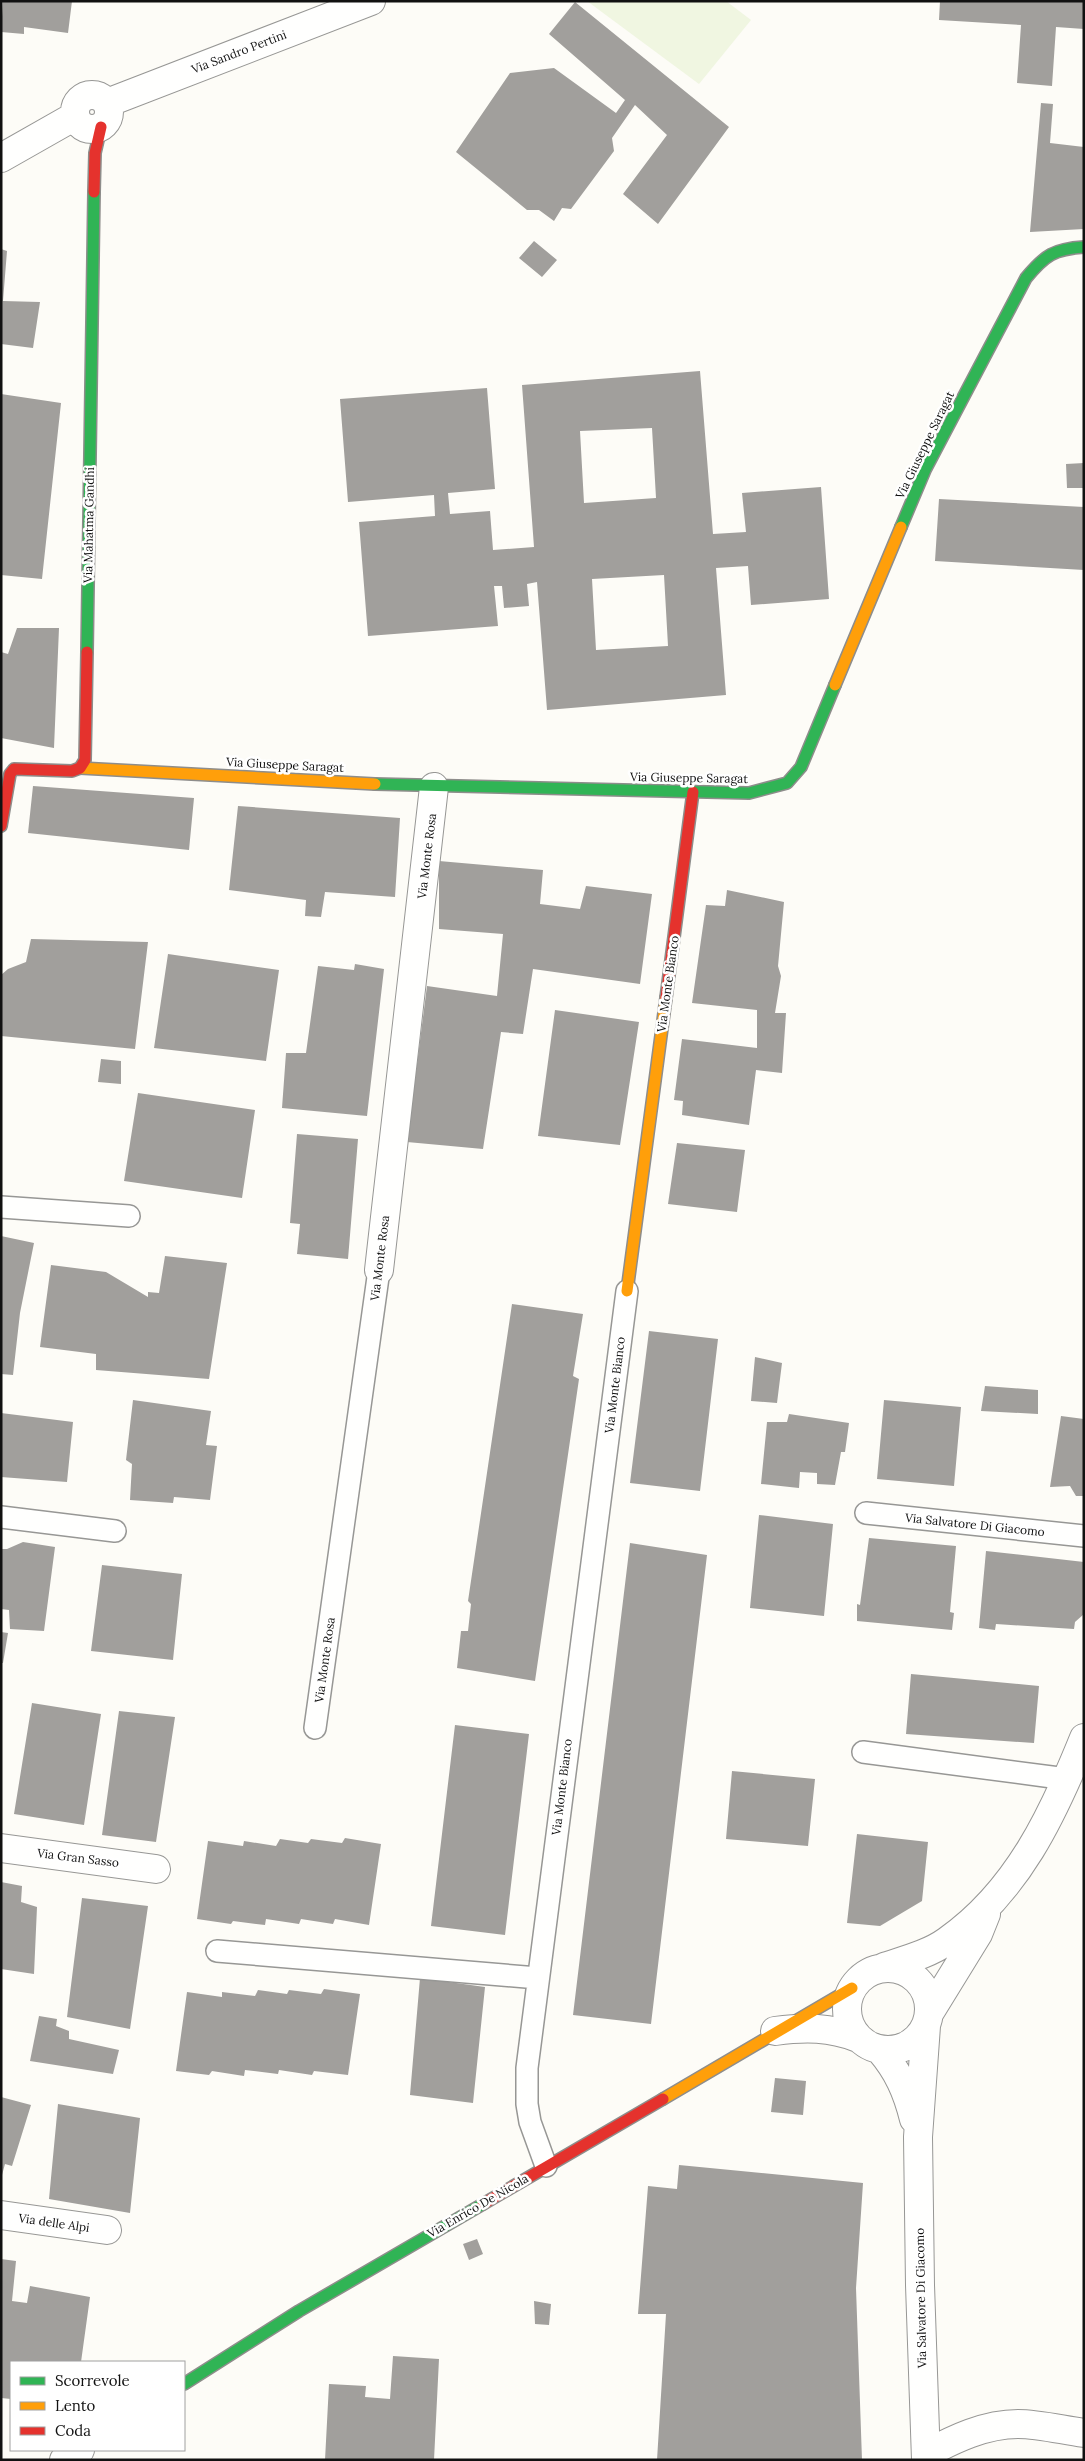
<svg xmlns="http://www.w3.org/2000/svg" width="1085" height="2461" font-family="Lora,serif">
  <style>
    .pitch { fill: #f0f6e1 }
    .building { fill: #a19f9c; fill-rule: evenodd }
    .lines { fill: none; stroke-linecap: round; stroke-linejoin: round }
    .lane-casing { stroke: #979795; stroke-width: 24 }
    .street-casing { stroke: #979795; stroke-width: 30 }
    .fast-casing { stroke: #8e8d8b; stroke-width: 14 }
    .slow-casing { stroke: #8e8d8b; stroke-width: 14 }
    .jam-casing { stroke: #8e8d8b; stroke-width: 14 }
    .lane { stroke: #fffffe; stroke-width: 21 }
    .street { stroke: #fffffe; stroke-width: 28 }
    .fast { stroke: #30b455; stroke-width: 11 }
    .slow { stroke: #ff9f0a; stroke-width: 11 }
    .jam { stroke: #e5322d; stroke-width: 11 }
    .labels { text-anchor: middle; stroke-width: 5; stroke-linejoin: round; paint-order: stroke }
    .street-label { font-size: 12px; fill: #111; stroke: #fff }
  </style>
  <rect width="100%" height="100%" fill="#fdfcf7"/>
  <path class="pitch" d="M 587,1 L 726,1 L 751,20 L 699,84 Z"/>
  <path class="building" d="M 3,1 L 72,1 L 68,33 L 24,27 L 24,34 L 1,32 Z
    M 940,1 L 1084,1 L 1084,29 L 1056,27 L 1052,86 L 1017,83 L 1021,25 L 939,20 Z
    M 575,2 L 729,127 L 658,224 L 623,194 L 667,135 L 635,105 L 612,138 L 614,151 L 571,209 L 562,208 L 554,221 L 539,210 L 527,210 L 456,152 L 510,73 L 554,68 L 616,113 L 625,100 L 549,34 Z
    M 1041,103 L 1053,104 L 1050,143 L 1084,147 L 1084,229 L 1030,232 Z
    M 534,241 L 557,260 L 542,277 L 519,258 Z
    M 1,249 L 7,251 L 3,301 L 40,302 L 33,348 L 1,344 Z
    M 700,371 L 713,534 L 746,532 L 742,493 L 821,487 L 829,599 L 751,605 L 748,566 L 716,568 L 726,695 L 547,710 L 537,582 L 527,584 L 529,606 L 504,608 L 502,586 L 494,586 L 498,626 L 368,636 L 359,522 L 435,516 L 434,495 L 348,502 L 340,399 L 487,388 L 495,489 L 448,493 L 450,514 L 490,511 L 493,550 L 534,547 L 522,385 ZM 652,428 L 656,498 L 584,503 L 580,431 ZM 664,575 L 668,646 L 596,650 L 592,579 Z
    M 1,394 L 61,403 L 42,579 L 1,575 Z
    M 1084,463 L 1084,488 L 1067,488 L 1066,464 Z
    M 939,499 L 1084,507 L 1084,570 L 935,561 Z
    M 17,628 L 59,628 L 54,748 L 1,738 L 1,652 L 8,654 Z
    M 33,786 L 194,798 L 189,850 L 28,833 Z
    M 238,806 L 400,818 L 395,897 L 325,892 L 321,917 L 305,916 L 306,900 L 229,890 Z
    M 439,861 L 543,870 L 540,904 L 580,909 L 586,886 L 652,894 L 640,984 L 533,969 L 523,1034 L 501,1032 L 483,1149 L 407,1142 L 427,986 L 497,996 L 503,934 L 439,929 Z
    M 727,890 L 784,902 L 778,966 L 781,976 L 775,1013 L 786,1013 L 782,1073 L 756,1070 L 749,1125 L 682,1115 L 683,1101 L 674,1100 L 682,1039 L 757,1048 L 757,1010 L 692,1003 L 706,905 L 725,906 Z
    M 31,939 L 148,942 L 135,1049 L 1,1036 L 1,975 L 8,969 L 26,962 Z
    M 168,954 L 279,970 L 266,1061 L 154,1048 Z
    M 355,964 L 384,969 L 367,1116 L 282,1108 L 286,1053 L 306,1053 L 318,966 L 354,970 Z
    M 555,1010 L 639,1022 L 620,1145 L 538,1136 Z
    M 101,1059 L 121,1061 L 121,1084 L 98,1082 Z
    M 138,1093 L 255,1110 L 242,1198 L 124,1181 Z
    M 297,1134 L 358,1139 L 348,1259 L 297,1254 L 300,1224 L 290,1223 Z
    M 677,1143 L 745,1150 L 737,1212 L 668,1204 Z
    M 1,1236 L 34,1243 L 20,1313 L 13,1375 L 1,1374 Z
    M 165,1256 L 227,1263 L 209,1379 L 96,1370 L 96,1354 L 40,1347 L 51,1265 L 106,1272 L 148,1297 L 148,1292 L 159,1293 Z
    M 512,1304 L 583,1314 L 573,1376 L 579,1379 L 535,1681 L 457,1668 L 461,1631 L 468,1631 L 471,1604 L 468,1601 Z
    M 649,1331 L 718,1339 L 700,1491 L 630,1483 Z
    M 755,1357 L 782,1363 L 777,1403 L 751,1401 Z
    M 985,1386 L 1038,1390 L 1038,1414 L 981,1411 Z
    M 133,1400 L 211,1411 L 206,1445 L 217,1446 L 210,1500 L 174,1497 L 173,1503 L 130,1500 L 132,1464 L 126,1460 Z
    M 884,1400 L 961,1407 L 954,1486 L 877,1479 Z
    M 1,1413 L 73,1422 L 67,1482 L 1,1477 Z
    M 789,1414 L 849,1423 L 845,1452 L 841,1452 L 835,1485 L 817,1484 L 817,1473 L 800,1472 L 799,1488 L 761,1484 L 767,1422 L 787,1422 Z
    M 1061,1416 L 1084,1419 L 1084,1496 L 1076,1496 L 1070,1486 L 1050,1487 Z
    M 759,1515 L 833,1524 L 824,1616 L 750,1608 Z
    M 869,1538 L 956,1546 L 950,1612 L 954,1613 L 952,1630 L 857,1621 L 857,1604 L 860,1605 Z
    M 23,1542 L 55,1547 L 44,1631 L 10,1629 L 9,1610 L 1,1609 L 1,1549 L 7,1549 Z
    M 630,1543 L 707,1555 L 651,2024 L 573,2015 Z
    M 986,1551 L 1084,1562 L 1084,1614 L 1075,1622 L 1074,1629 L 996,1624 L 995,1630 L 979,1628 Z
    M 102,1565 L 182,1574 L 173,1660 L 91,1651 Z
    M 1,1632 L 8,1633 L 3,1663 L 1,1663 Z
    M 911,1674 L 1039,1686 L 1034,1743 L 906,1734 Z
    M 32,1703 L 101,1714 L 84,1825 L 14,1814 Z
    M 119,1711 L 175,1717 L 156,1842 L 102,1835 Z
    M 455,1725 L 529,1734 L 505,1935 L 431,1926 Z
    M 732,1771 L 815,1779 L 808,1846 L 726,1839 Z
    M 857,1834 L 928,1842 L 922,1901 L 880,1926 L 847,1923 Z
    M 345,1838 L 381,1844 L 369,1925 L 335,1919 L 333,1924 L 301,1919 L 299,1924 L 266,1919 L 265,1925 L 233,1921 L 231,1924 L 197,1919 L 208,1841 L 243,1846 L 244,1841 L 276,1846 L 280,1839 L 308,1843 L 311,1839 L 342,1843 Z
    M 1,1882 L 22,1886 L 21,1902 L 37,1907 L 34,1974 L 1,1969 Z
    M 82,1898 L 148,1906 L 130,2029 L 67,2017 Z
    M 420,1978 L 485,1987 L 473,2103 L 410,2095 Z
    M 324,1989 L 360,1994 L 348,2075 L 314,2071 L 312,2075 L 279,2070 L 278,2074 L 245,2070 L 244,2076 L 212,2071 L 209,2075 L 176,2071 L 187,1992 L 222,1997 L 222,1992 L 255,1996 L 258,1990 L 287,1994 L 289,1990 L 321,1994 Z
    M 39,2016 L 57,2019 L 56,2026 L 69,2031 L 69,2039 L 119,2050 L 113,2074 L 30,2061 Z
    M 775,2078 L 806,2081 L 803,2115 L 771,2112 Z
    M 1,2097 L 31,2105 L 12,2166 L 5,2164 L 2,2175 Z
    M 58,2104 L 140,2118 L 130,2213 L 49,2199 Z
    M 679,2165 L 863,2183 L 856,2288 L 862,2460 L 657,2460 L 666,2314 L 638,2314 L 648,2186 L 677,2189 Z
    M 477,2239 L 483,2254 L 469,2260 L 463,2244 Z
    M 1,2259 L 16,2261 L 12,2301 L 27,2303 L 30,2286 L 90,2297 L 81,2362 L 11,2362 L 11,2399 L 1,2398 Z
    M 534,2301 L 551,2304 L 549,2325 L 535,2324 Z
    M 393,2356 L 439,2359 L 434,2460 L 325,2460 L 329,2384 L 366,2386 L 365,2397 L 390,2399 Z"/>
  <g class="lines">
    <g class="lane-casing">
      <path id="lane" d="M 1,1207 L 129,1216
        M 866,1513 L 1084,1536
        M 1,1517 L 115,1531
        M 315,1728 L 379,1270
        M 863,1752 L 1067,1779
        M 217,1951 L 538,1978
        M 546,2166 L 530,2122 L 527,2104 L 527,2068 L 627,1291"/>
    </g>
    <g class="street-casing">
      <path id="street" d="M75 112a17 17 0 1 1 34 0a17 17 0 1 1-34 0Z
        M 107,103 L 371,1
        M 1,158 L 75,116
        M 379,1270 L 434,787
        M 1,1848 L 156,1869
        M 884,1967 C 905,1960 929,1954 947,1941 C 1017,1892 1053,1815 1084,1738
        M847 2009a41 41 0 1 1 82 0a41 41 0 1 1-82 0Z
        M 930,2012 L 978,1934 L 986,1914
        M 775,2031 C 805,2027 830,2027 858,2038
        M 880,2050 C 898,2071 907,2091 914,2119
        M 1,2215 L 107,2230
        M 926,2454 C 954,2439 985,2424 1018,2424 C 1039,2424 1062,2430 1084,2433
        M 64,2460 L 80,2450
        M 926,2460 L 920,2285 L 918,2137 L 926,2026"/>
    </g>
    <g class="fast-casing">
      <path id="fast" d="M 901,527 L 925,470 L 1026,278 C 1045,255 1054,249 1084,247
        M 87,652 L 94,192
        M 375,784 L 749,793 L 787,783 L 801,767 L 835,685
        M 184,2384 L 299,2311 L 483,2204"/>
    </g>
    <g class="slow-casing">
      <path id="slow" d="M 835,685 L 901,527
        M 80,768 L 375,784
        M 627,1291 L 666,998
        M 663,2099 L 852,1988"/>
    </g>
    <g class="jam-casing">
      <path id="jam" d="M 94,192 L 95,153 L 101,127
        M 1,826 L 10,774 L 14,769 L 72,771 L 80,768 L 85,760 L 87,652
        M 666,998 L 693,792
        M 483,2204 L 663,2099"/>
    </g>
    <use href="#lane" class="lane"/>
    <use href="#street" class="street"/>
    <use href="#fast" class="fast"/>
    <use href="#slow" class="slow"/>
    <use href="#jam" class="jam"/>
  </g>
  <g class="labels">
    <g class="street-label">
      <text transform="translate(239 52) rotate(-21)" y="4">Via Sandro Pertini</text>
      <text transform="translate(925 445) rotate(-64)" y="4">Via Giuseppe Saragat</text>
      <text transform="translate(89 525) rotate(-89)" y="4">Via Mahatma Gandhi</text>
      <text transform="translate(285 765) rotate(3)" y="4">Via Giuseppe Saragat</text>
      <text transform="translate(689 778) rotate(1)" y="4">Via Giuseppe Saragat</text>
      <text transform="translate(427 856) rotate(-83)" y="4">Via Monte Rosa</text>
      <text transform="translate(668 984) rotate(-82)" y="4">Via Monte Bianco</text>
      <text transform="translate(380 1258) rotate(-83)" y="4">Via Monte Rosa</text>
      <text transform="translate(615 1385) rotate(-83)" y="4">Via Monte Bianco</text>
      <text transform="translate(975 1525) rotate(6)" y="4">Via Salvatore Di Giacomo</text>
      <text transform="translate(325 1660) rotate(-82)" y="4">Via Monte Rosa</text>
      <text transform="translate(562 1787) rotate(-83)" y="4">Via Monte Bianco</text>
      <text transform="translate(78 1858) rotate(7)" y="4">Via Gran Sasso</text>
      <text transform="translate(478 2206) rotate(-30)" y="4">Via Enrico De Nicola</text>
      <text transform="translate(54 2223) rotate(8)" y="4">Via delle Alpi</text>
      <text transform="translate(921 2298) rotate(-91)" y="4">Via Salvatore Di Giacomo</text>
    </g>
  </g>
  <rect width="1085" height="2461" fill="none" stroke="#111111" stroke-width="5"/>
  <rect x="10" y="2361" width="175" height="90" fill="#ffffff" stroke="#a0a0a0"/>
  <rect x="20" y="2377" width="25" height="8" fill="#30b455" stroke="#a0a0a0"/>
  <text x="55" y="2386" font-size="15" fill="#111111">Scorrevole</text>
  <rect x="20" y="2402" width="25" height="8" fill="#ff9f0a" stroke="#a0a0a0"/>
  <text x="55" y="2411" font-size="15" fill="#111111">Lento</text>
  <rect x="20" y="2427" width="25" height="8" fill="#e5322d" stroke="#a0a0a0"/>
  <text x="55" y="2436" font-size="15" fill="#111111">Coda</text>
</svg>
